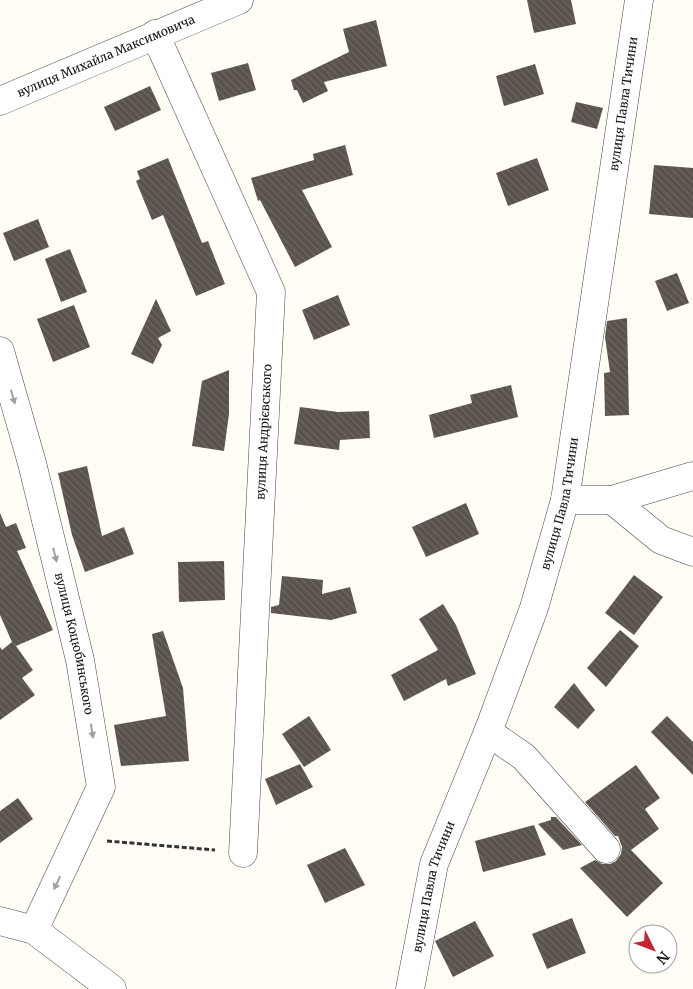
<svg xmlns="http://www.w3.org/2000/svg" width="693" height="989" font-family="Merriweather,serif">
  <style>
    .building { fill: url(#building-back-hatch) }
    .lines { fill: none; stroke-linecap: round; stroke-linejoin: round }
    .minor-casing { stroke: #444; stroke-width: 29 }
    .tertiary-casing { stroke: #444; stroke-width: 29 }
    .path { stroke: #333; stroke-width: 3; stroke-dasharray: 5 2.5; stroke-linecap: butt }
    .minor { stroke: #fff; stroke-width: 28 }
    .tertiary { stroke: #fff; stroke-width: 28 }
    .oneway { fill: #a0a0a0 }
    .labels { text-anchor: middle; stroke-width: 5; stroke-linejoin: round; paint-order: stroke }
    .street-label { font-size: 12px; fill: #111; stroke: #fff }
  </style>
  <defs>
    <pattern id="building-back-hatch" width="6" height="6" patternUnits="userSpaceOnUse" patternTransform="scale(1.25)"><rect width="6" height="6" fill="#5a524d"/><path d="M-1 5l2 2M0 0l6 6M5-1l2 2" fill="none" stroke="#6d6662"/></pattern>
  </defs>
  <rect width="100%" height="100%" fill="#fffdf5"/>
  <path class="building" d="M 527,0 L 571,0 L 576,24 L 534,33 Z
    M 376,20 L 387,66 L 324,82 L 328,91 L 303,103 L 297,90 L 294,90 L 291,80 L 349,52 L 343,29 Z
    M 248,63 L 256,90 L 219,101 L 211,73 Z
    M 535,64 L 544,94 L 504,106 L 496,76 Z
    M 150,86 L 161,110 L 115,131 L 104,107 Z
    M 576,102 L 603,108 L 597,129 L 571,122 Z
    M 345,145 L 353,175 L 302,190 L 332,247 L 295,267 L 260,200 L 258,201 L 251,178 L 314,160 L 313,154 Z
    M 168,158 L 202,243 L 208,241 L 225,284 L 196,296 L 163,215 L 152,220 L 136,181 L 140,179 L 137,171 Z
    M 537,158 L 549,190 L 508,206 L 496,173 Z
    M 654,165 L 693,168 L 693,218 L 649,214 Z
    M 38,219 L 49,247 L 14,261 L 3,233 Z
    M 70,249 L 87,292 L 61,302 L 45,259 Z
    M 677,273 L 689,303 L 667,311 L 655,281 Z
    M 338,295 L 350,325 L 314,340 L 302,310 Z
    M 156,299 L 171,331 L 158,338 L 162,345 L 153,364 L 131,354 Z
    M 74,305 L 90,347 L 53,362 L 37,319 Z
    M 627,318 L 629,415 L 605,416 L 604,373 L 610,372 L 605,337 L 607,321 Z
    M 229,370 L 229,414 L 224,451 L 192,446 L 202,381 Z
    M 511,385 L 518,417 L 434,438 L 429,415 L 472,403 L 470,395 Z
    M 300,407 L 338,412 L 369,411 L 370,438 L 340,440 L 339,450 L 294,444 Z
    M 87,466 L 102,536 L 124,527 L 134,554 L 85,572 L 72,535 L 58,473 Z
    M 466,503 L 479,534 L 426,557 L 412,527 Z
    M 0,513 L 6,527 L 16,523 L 26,548 L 17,551 L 53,630 L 16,646 L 33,670 L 22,678 L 35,695 L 0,720 L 0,647 L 2,650 L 12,642 L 0,615 Z
    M 224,561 L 225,600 L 179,602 L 178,562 Z
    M 634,575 L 663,597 L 634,635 L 605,613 Z
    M 282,576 L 323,580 L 322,594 L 350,587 L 357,613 L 331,620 L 271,613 L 271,607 L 279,605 Z
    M 443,604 L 456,625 L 476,674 L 448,686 L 446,679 L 404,701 L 391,675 L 438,650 L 419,619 Z
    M 620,630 L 639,646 L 606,687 L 587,668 Z
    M 163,631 L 183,688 L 189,761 L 121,766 L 114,725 L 166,716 L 152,634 Z
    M 574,683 L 595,710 L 578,729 L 554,707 Z
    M 309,716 L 331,750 L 304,767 L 282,734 Z
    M 667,716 L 693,742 L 693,775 L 651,732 Z
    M 300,764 L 313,787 L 276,805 L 265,779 Z
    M 636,765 L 660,798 L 645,809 L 659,829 L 631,850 L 663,883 L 627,917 L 580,868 L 595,860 L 602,864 L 610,864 L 616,861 L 621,854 L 622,847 L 618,836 L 615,836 L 585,802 Z
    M 18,798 L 33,819 L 0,843 L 0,811 Z
    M 551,817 L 556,817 L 582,845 L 563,850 L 538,824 L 551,820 Z
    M 534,825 L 546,855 L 483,872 L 475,841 Z
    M 345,848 L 365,885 L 325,903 L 307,865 Z
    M 572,918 L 586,953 L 547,969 L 532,934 Z
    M 475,921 L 494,956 L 453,977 L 435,941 Z"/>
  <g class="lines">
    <g class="minor-casing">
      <g id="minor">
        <path d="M 155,34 L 271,292 L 243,853"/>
        <path id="s1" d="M 0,101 L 239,0"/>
        <path id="s2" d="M 0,351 L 32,463 L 80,660 L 101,787 L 34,930"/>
        <path d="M 565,500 L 612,500 L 661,540 L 693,552"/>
        <path d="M 612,500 L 693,476"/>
        <path d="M 488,732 L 524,757 L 606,849"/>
        <path id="s3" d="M 410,989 L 434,864 L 488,732 L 534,608 L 565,500 L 639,0"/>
      </g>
    </g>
    <g class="tertiary-casing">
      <path id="tertiary" d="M 0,921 L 34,930 L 112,989"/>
    </g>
    <path class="path" d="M 107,841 L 215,850"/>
    <use href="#minor" class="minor"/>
    <use href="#tertiary" class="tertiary"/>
  </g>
  <defs><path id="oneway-solid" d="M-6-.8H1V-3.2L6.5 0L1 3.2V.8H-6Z" transform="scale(1.25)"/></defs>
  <g class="oneway">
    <use href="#oneway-solid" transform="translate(13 397) rotate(74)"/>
    <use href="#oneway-solid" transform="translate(55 555) rotate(76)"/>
    <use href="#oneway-solid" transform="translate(92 731) rotate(81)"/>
    <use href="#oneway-solid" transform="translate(57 883) rotate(116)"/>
  </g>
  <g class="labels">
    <g class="street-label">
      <text dy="4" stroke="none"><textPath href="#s1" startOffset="115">вулиця Михайла Максимовича</textPath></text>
      <text dy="4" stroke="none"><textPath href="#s3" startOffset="915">вулиця Павла Тичини</textPath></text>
      <text transform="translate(264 432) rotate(-87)" y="4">вулиця Андрієвського</text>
      <text dy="4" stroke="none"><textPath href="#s3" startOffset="510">вулиця Павла Тичини</textPath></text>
      <text dy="4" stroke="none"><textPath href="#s2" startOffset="302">вулиця Коцюбинського</textPath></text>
      <text dy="4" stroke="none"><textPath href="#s3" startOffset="105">вулиця Павла Тичини</textPath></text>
    </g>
  </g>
  <g transform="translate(653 949) rotate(132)"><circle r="24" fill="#ffffff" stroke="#a0a0a0"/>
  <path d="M0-4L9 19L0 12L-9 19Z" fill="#c4262e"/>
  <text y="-8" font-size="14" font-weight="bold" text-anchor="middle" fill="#111111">N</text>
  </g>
</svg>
